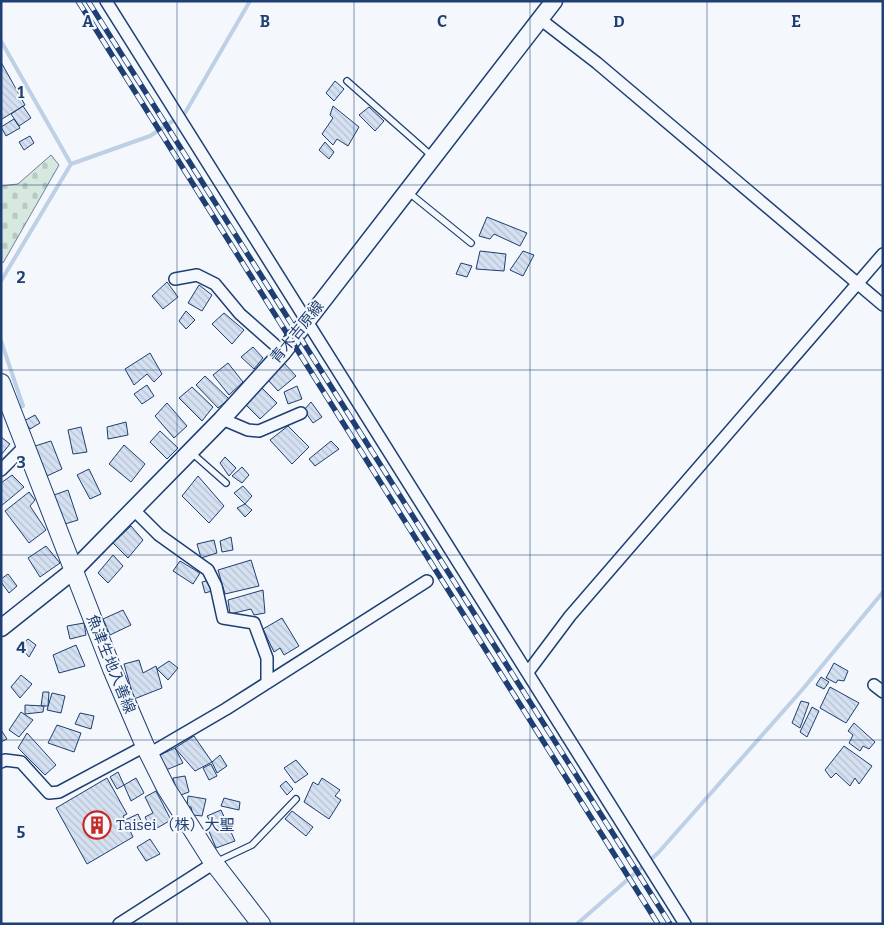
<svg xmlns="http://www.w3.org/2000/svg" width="884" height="925" font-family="Bitter,'Noto Sans JP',serif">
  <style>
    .cemetery { fill: url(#cemetery-stones); stroke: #687fa3 }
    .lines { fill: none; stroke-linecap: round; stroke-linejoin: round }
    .stream { stroke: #bed0e5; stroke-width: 4 }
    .building { fill: url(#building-back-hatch); stroke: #1d3f73 }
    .service-casing { stroke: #1d3f73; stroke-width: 8 }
    .minor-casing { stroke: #1d3f73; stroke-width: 14 }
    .secondary-casing { stroke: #1d3f73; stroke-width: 19 }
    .primary-casing { stroke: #1d3f73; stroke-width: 20 }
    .service { stroke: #f4f7fb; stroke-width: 5.5 }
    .minor { stroke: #f4f7fb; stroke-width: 11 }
    .secondary { stroke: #f4f7fb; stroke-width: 16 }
    .primary { stroke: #f4f7fb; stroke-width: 18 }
    .rail-casing { stroke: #1d3f73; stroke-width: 5.5 }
    .rail { stroke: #f4f7fb; stroke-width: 4; stroke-dasharray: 11; stroke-linecap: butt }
    .grid { fill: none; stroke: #1d3f73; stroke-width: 1; stroke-opacity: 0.55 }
    .labels { text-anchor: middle; stroke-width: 4; stroke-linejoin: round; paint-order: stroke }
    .street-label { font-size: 15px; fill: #1d3f73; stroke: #f4f7fb }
    .poi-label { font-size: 15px; fill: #1d3f73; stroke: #f4f7fb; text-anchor: start }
    .grid-label { font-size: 16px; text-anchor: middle; font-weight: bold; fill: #1d3f73; stroke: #f4f7fb; stroke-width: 4; stroke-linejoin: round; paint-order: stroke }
  </style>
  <defs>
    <pattern id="cemetery-stones" width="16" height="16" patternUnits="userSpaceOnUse" patternTransform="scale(1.25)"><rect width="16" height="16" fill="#d7e8df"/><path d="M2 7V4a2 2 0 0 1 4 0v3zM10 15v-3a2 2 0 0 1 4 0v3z" fill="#b8c8c3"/></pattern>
    <pattern id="building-back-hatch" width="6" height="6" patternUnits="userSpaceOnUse" patternTransform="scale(1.25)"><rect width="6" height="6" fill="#d5e0f0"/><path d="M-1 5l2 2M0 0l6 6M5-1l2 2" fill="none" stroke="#b6c1d1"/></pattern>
  </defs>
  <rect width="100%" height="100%" fill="#f4f7fb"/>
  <path class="cemetery" d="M 51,155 L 59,165 L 3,263 L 1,261 L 1,186 L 18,184 Z"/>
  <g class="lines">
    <path class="stream" d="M 1,41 L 71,164
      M 1,281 L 71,164 L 150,136 L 185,113 L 250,1
      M 1,341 L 23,406 L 15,408
      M 577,924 L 658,853 L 802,690 L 883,592"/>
  </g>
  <path class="building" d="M 1,62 L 25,105 L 2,119 L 1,118 Z
    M 335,81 L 344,89 L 334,101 L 326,93 Z
    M 23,106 L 31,118 L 19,126 L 11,114 Z
    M 333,106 L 359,127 L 348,146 L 337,139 L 333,145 L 322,134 L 333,118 L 330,115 Z
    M 369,107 L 384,121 L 375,131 L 359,115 Z
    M 14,119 L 20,128 L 6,136 L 1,127 Z
    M 30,136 L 34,143 L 24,150 L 19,142 Z
    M 325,142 L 334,152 L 329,159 L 319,150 Z
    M 487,217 L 527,233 L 520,246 L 494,234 L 490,239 L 479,236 Z
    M 480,251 L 506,254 L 504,271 L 476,269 Z
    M 523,251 L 534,255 L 523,276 L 510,270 Z
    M 461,263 L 472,266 L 467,277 L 456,274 Z
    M 167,282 L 178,297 L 163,309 L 152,296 Z
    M 199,285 L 212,295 L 202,311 L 188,303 Z
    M 186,311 L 195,320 L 186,329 L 179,321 Z
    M 224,313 L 244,330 L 232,344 L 212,324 Z
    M 253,347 L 263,358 L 254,369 L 241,357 Z
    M 150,353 L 162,374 L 154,382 L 147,374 L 134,385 L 125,369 Z
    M 228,363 L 243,382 L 229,395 L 213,375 Z
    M 284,363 L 296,376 L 278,391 L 268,380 Z
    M 205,376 L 229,399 L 218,408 L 196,385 Z
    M 147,385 L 154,396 L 142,404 L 134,394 Z
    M 297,386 L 302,399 L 288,404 L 284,392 Z
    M 192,387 L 213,407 L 202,421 L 179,398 Z
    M 262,388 L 277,403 L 260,419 L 245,404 Z
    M 311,402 L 322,417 L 313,423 L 304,410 Z
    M 167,403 L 187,426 L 174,438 L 155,416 Z
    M 35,415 L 40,423 L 30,429 L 24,421 Z
    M 126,422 L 128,435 L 108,439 L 107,427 Z
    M 288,426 L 309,447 L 292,464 L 270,440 Z
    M 81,427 L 87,452 L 73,454 L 68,430 Z
    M 160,431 L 178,448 L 167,459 L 150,442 Z
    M 1,437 L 10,444 L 1,455 Z
    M 51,441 L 62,469 L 47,476 L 35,446 Z
    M 331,441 L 339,449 L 315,466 L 309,459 Z
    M 124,445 L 145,464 L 131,482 L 109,464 Z
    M 225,457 L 236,468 L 229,476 L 220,463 Z
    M 242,467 L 249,475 L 242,483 L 232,476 Z
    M 89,469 L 101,494 L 90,499 L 77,475 Z
    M 12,475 L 24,487 L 1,506 L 1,483 Z
    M 198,476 L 224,506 L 209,523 L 182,496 Z
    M 243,486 L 252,496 L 245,504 L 234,493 Z
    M 68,490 L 78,520 L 65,524 L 54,495 Z
    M 29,492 L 35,500 L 30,506 L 46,530 L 29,543 L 5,511 Z
    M 245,504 L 252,510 L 245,517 L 237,508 Z
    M 131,526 L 143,540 L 128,558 L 113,543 Z
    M 231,537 L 233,550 L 222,552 L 220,541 Z
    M 214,540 L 217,553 L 201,558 L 197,544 Z
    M 46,546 L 60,563 L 40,577 L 28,558 Z
    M 113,555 L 123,566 L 108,583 L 98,573 Z
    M 251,560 L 259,586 L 225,594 L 218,570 Z
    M 180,561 L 200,573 L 193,584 L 173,571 Z
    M 8,574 L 17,586 L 9,593 L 1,582 L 1,579 Z
    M 210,580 L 212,591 L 205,593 L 202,582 Z
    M 263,590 L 265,613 L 254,615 L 251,609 L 230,614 L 228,600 Z
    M 123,610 L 131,625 L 110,635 L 103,619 Z
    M 282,618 L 299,646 L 284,655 L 280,648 L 274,652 L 263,629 Z
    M 84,623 L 86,635 L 70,639 L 67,626 Z
    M 28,639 L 36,645 L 29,657 L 20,646 Z
    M 76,645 L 85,666 L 59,673 L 53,655 Z
    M 139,660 L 143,673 L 156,666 L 162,688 L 134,699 L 124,664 Z
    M 169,661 L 178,668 L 168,680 L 157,669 Z
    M 834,663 L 848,671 L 844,681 L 838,680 L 836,683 L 826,678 Z
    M 21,675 L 32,684 L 20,698 L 11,687 Z
    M 821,677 L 829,682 L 824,689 L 816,685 Z
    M 830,687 L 859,703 L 846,723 L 820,708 Z
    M 43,692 L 49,692 L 48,706 L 41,706 Z
    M 52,693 L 65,696 L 61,713 L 47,710 Z
    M 801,701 L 809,703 L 800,728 L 792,723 Z
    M 25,705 L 44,706 L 43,712 L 25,714 Z
    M 812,707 L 819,711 L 807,737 L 800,732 Z
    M 21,712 L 33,720 L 19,737 L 9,730 Z
    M 80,713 L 94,716 L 91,729 L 75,724 Z
    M 854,723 L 875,742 L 869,749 L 863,746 L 860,751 L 849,743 L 853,735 L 848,731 Z
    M 57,725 L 81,733 L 74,752 L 48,743 Z
    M 1,730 L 7,739 L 1,742 Z
    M 27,733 L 56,765 L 45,775 L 18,748 Z
    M 194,736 L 212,762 L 195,771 L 175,748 Z
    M 844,746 L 872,766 L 859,784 L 855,778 L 850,786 L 836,773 L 831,778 L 825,770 Z
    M 175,748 L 183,763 L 166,770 L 158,756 Z
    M 220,755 L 227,766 L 217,773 L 212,762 Z
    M 296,760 L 308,774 L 295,783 L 284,768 Z
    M 211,764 L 217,776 L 209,780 L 203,768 Z
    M 118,772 L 124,785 L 117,789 L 110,777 Z
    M 185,776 L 189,792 L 178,796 L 173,778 Z
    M 107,778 L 127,814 L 123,816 L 133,837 L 87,864 L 56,808 Z
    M 136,778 L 144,793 L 131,801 L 124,785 Z
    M 322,778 L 340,790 L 335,796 L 341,800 L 329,819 L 304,802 L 313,782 L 318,785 Z
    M 286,781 L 293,789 L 287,795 L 280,786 Z
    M 156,791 L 171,820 L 152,831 L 145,817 L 153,813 L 145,797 Z
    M 188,796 L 206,799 L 202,816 L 193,815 L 191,807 L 187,806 Z
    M 224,798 L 240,802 L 239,810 L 221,806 Z
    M 221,810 L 235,841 L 216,848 L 208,829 L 213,827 L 207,816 Z
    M 292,811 L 313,827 L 306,836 L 285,819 Z
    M 138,814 L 143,825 L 130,830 L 125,820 Z
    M 150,839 L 160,854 L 146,861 L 137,847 Z"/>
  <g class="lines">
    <g class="service-casing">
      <path id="service" d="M 347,81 L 433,157
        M 408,192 L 471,243
        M 192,453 L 226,483
        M 216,862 L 252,845 L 296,799"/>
    </g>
    <g class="minor-casing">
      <path id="minor" d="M 106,1 L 685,924
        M 540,19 L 597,63 L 883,305
        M 175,279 L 197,275 L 215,284 L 240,314 L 283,352
        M 222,419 L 248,430 L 259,431 L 301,413
        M 1,470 L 26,445
        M 134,510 L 159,535 L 208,570 L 216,586 L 223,618 L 254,623 L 267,658 L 267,683
        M 528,672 L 570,616 L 883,254
        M 874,685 L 883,692
        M 149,754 L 226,709 L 427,581
        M 1,762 L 5,760 L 21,762 L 49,793 L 59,792 L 145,746
        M 119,924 L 214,863"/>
    </g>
    <g class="secondary-casing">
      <path id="secondary" d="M 1,628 L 74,570 L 222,419 L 283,352 L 554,1"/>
    </g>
    <g class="primary-casing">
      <path id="primary" d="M 1,383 L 112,669 L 145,746 L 166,788 L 211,859 L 261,924"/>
    </g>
    <use href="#service" class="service"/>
    <use href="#minor" class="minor"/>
    <use href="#secondary" class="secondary"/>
    <use href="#primary" class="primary"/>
    <g class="rail-casing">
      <path id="rail" d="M 78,1 L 658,924
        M 88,1 L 670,924"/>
    </g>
    <use href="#rail" class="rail"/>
  </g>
  <path class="grid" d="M 177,1 L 177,924M 354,1 L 354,924M 530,1 L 530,924M 707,1 L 707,924M 1,185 L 883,185M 1,370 L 883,370M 1,555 L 883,555M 1,740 L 883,740"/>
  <defs>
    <g id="building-ring" transform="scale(1.4375)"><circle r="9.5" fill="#f4f7fb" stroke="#c62828" stroke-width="1.5"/><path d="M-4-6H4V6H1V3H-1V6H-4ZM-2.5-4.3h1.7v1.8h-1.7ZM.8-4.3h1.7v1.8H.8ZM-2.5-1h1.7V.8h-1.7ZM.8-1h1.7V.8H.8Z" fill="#c62828"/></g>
  </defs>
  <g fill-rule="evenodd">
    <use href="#building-ring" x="97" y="825"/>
  </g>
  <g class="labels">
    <g class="street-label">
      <text transform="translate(297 332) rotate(-51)" y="5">青木吉原線</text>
      <text transform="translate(111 664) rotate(68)" y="5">魚津生地入善線</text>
    </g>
    <g class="poi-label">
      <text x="116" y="830">Taisei （株）大聖</text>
    </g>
  </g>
  <g class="grid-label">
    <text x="88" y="27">A</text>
    <text x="265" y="27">B</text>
    <text x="442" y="27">C</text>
    <text x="619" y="27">D</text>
    <text x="796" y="27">E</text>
    <text x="21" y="98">1</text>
    <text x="21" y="283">2</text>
    <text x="21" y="468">3</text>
    <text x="21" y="653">4</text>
    <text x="21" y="838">5</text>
  </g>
  <rect width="884" height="925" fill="none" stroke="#1d3f73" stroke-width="5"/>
</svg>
